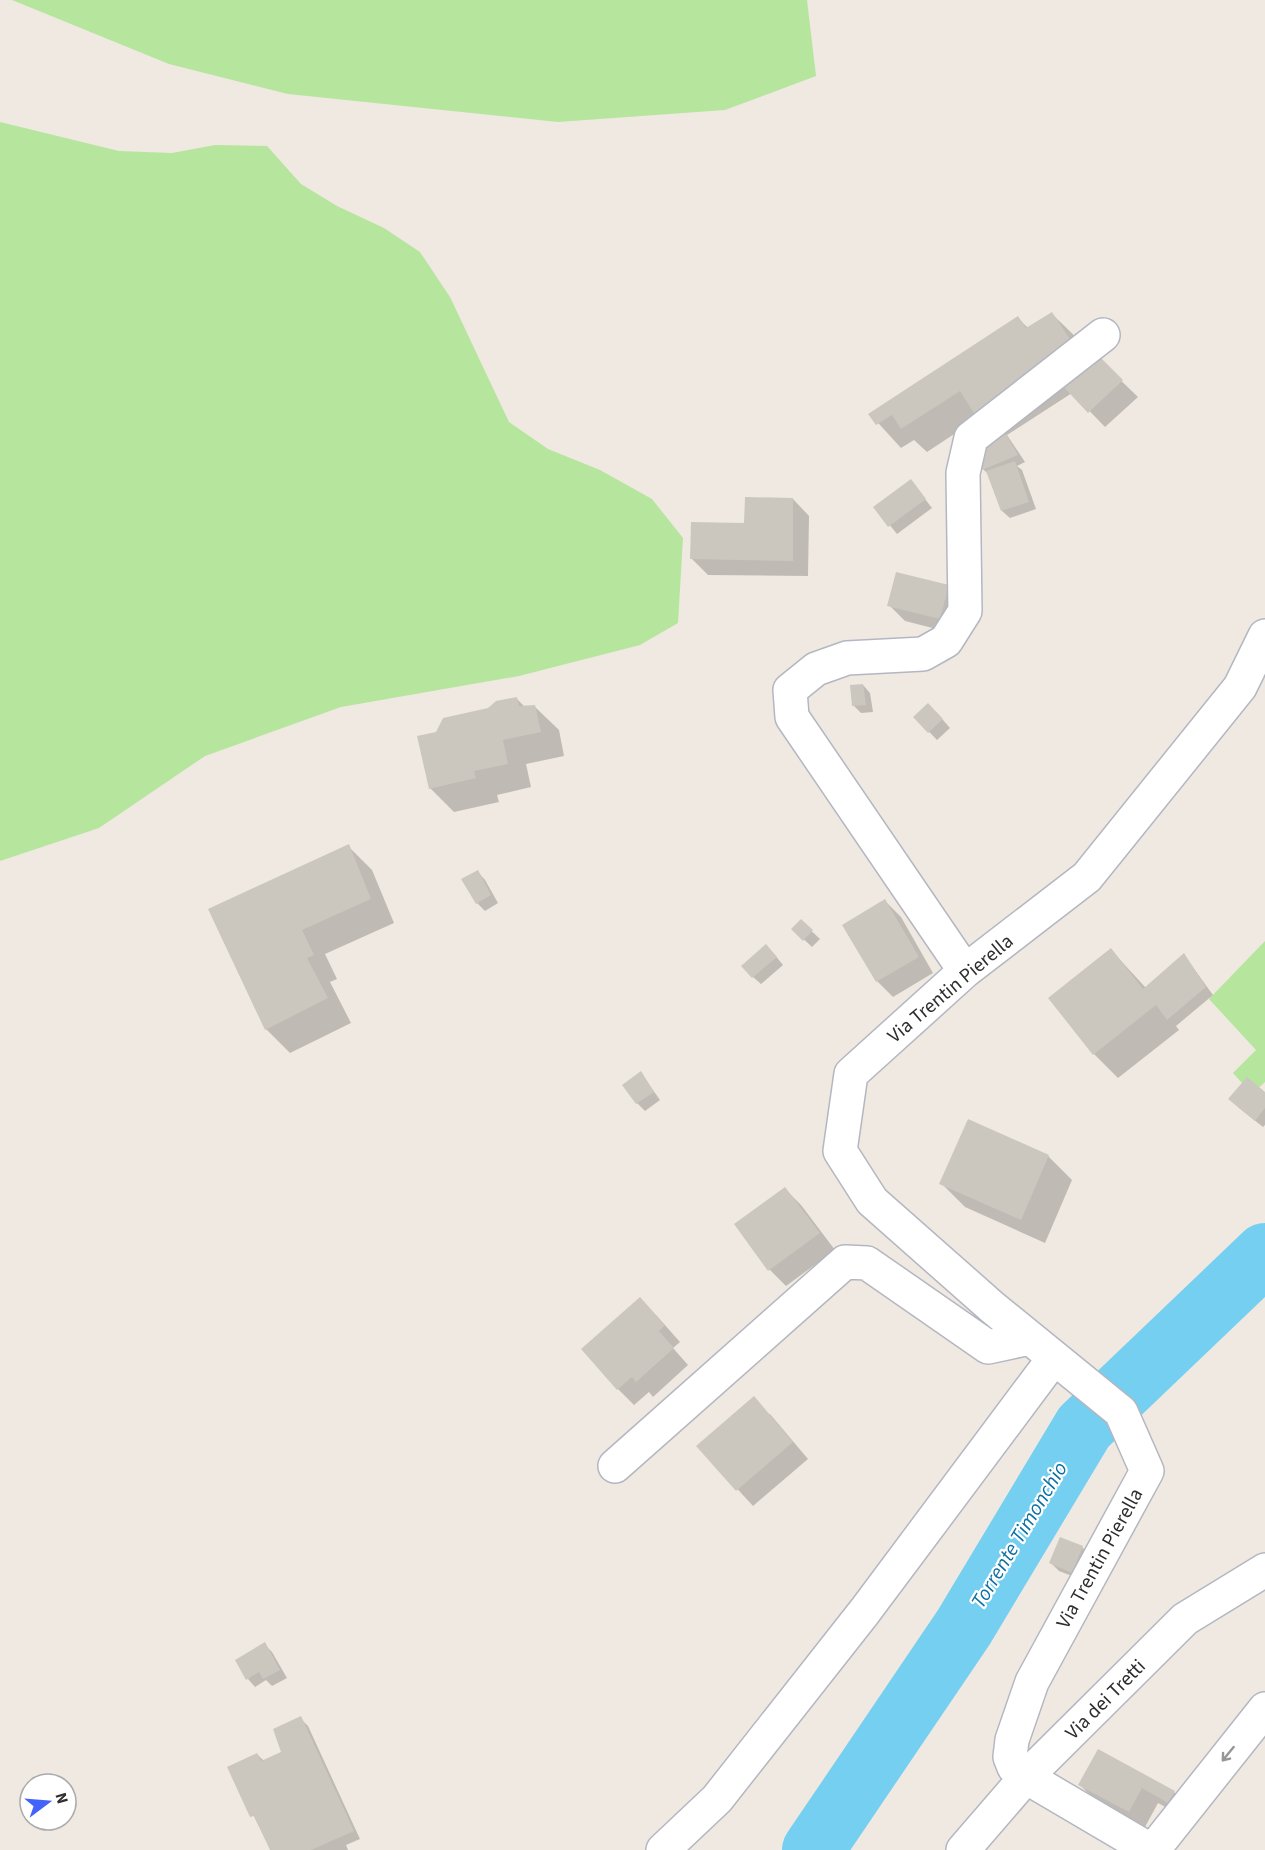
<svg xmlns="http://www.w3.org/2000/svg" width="1265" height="1850" font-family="'Source Sans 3',sans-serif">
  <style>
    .green { fill: #b6e59e }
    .shadow { fill: #0003 }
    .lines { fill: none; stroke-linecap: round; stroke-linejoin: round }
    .river { stroke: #75cff0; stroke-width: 62 }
    .building { fill: #cbc7bf }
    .street-casing { stroke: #b4b7c1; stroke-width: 36 }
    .secondary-casing { stroke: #b4b7c1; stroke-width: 36 }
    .street { stroke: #fff; stroke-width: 33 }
    .secondary { stroke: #fff; stroke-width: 33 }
    .oneway { stroke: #969696 }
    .labels { text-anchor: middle; stroke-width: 4.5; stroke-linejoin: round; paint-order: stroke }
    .street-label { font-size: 20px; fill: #2e2e2e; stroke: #fff }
    .water-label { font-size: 21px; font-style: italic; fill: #0d6fa3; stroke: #fff }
  </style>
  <rect width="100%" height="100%" fill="#efe9e1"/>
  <path class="green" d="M 12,0 L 807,0 L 816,76 L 725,110 L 558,122 L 288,94 L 169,64 Z
    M 0,122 L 119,151 L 172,153 L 215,145 L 267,146 L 301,184 L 337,206 L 384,228 L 420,252 L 450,297 L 509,422 L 548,449 L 600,470 L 652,499 L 683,538 L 678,623 L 640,645 L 519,676 L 341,707 L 205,756 L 99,828 L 0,861 Z
    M 1265,941 L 1265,1082 L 1252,1094 L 1233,1073 L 1256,1050 L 1209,999 Z"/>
  <path class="shadow" d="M 1052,314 L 1138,397 L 1105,427 L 1072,393 L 1007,435 L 1025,462 L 1017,466 L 1022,470 L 1036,509 L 1010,518 L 1002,511 L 989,475 L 983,469 L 993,445 L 980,417 L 927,452 L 914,440 L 901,448 L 870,414 L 1018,318 L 1029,329 Z
    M 911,481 L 932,508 L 897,534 L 875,507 Z
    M 793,499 L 809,516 L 808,576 L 708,575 L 692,559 Z
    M 948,586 L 956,634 L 905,621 L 889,605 Z
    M 863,685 L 870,693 L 873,712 L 861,713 L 853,705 Z
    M 516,698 L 525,707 L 534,706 L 559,730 L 564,756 L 526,764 L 531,787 L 497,795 L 499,802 L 454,812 L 430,788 L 437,733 Z
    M 936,712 L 950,728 L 937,740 L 915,717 Z
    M 348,846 L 372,870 L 394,923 L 325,954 L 337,979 L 330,982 L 351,1023 L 290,1053 L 266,1029 L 210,910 Z
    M 478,872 L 485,880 L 498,903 L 485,911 L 477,903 Z
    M 885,901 L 901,917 L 933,973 L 893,997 L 877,981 Z
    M 801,921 L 820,939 L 812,947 L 793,929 Z
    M 1111,950 L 1146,988 L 1184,955 L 1213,995 L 1176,1026 L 1179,1030 L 1118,1078 L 1094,1054 L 1050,998 Z
    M 774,954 L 783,965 L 761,984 L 753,977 Z
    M 641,1073 L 660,1100 L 645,1111 L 637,1103 Z
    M 1265,1094 L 1265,1125 L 1263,1127 L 1238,1107 Z
    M 969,1121 L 1048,1156 L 1072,1180 L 1045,1243 L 965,1207 L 941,1183 Z
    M 785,1189 L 801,1205 L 835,1250 L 786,1286 L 770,1270 L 736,1224 Z
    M 656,1315 L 680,1342 L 673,1348 L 688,1365 L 653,1397 L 649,1392 L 634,1405 L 618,1389 Z
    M 770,1414 L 808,1459 L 753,1506 L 698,1446 Z
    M 1082,1547 L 1089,1555 L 1080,1579 L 1059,1571 L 1051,1563 Z
    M 264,1644 L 272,1652 L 287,1678 L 272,1686 L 266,1680 L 255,1687 L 248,1679 Z
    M 300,1718 L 308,1726 L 360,1839 L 346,1845 L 348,1850 L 271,1850 L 229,1767 L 257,1754 L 264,1761 L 288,1761 Z
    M 1098,1751 L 1174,1792 L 1190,1809 L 1185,1818 L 1158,1803 L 1145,1827 L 1096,1801 L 1080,1785 Z"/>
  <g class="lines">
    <path class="river" d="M 813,1850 L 964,1627 L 1084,1427 L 1265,1254"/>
  </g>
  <path class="building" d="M 1052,312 L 1077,350 L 976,416 L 960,391 L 901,429 L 892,415 L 876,425 L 868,414 L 1018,316 L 1026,328 Z
    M 1093,350 L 1123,380 L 1088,413 L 1059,382 Z
    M 1003,429 L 1018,455 L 982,470 L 977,453 L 991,444 L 989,438 Z
    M 1015,461 L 1029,502 L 1001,511 L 986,471 Z
    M 911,479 L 926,499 L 888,527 L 873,507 Z
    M 745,497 L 793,498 L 793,561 L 690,559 L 691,522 L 744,523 Z
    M 896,572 L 949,585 L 940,619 L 887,606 Z
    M 863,684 L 866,705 L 852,706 L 850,685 Z
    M 517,697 L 519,706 L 535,705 L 541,732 L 503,740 L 508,764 L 474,771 L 476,778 L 429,789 L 417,736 L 436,732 L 443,718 L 488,708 L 496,701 Z
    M 928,703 L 943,719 L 928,733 L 913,717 Z
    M 349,844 L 371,899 L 302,930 L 314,955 L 307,958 L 328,998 L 265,1030 L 208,909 Z
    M 478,870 L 491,895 L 476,904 L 461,879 Z
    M 885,899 L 919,957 L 876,982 L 842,925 Z
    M 801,919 L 813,930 L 803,941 L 791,929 Z
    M 766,944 L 777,957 L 752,978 L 741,966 Z
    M 1111,948 L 1143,989 L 1184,953 L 1206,987 L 1167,1020 L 1156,1005 L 1093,1055 L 1048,998 Z
    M 641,1071 L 654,1092 L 636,1104 L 622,1085 Z
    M 1247,1077 L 1265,1092 L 1265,1108 L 1255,1121 L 1228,1099 Z
    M 968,1119 L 1049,1155 L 1021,1220 L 939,1184 Z
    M 785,1187 L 820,1233 L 768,1271 L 734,1224 Z
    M 640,1297 L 665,1325 L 659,1331 L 674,1348 L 636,1382 L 632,1377 L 617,1390 L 581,1349 Z
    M 754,1396 L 793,1442 L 736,1491 L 696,1446 Z
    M 1060,1537 L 1083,1546 L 1072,1573 L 1049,1563 Z
    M 265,1642 L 280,1670 L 263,1679 L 259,1672 L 246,1680 L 235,1660 Z
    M 301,1716 L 354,1831 L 311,1850 L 270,1850 L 254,1816 L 250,1817 L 227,1767 L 257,1753 L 261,1761 L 281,1752 L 273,1729 Z
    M 1098,1749 L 1175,1791 L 1168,1803 L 1142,1788 L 1129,1812 L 1078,1785 Z"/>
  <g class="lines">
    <g class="street-casing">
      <path id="street" d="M 965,971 L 792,717 L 790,690 L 816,669 L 847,658 L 923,654 L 946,641 L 965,611 L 963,473 L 971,438 L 1103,335
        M 615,1466 L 845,1262 L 867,1263 L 988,1347 L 1030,1338
        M 663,1850 L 717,1799 L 865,1611 L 1054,1358
        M 1150,1850 L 1026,1777 L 1014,1767 L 1010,1757 L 1012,1740 L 1032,1682 L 1147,1471 L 1121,1412 L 992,1307 L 872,1201 L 840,1151 L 851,1074 L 965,971 L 1087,877 L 1240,687 L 1265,636
        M 1153,1850 L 1265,1709"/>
    </g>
    <g class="secondary-casing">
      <path id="secondary" d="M 963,1850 L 1026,1777 L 1185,1619 L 1265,1570"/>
    </g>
    <use href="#street" class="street"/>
    <use href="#secondary" class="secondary"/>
  </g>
  <defs><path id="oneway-shaft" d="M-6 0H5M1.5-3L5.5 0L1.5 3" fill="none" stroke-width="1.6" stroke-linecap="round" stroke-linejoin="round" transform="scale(1.5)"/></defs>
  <use class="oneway" href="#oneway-shaft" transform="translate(1228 1754) rotate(129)"/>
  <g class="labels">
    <g class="street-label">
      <text transform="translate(950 988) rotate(-40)" y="7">Via Trentin Pierella</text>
      <text transform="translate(1099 1558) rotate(-61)" y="7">Via Trentin Pierella</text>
      <text transform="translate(1105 1699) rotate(-45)" y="7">Via dei Tretti</text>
    </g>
    <g class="water-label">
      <text transform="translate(1019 1535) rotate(-59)" y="7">Torrente Timonchio</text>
    </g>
  </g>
  <g transform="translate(48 1802) rotate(74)"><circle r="28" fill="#ffffff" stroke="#ababab" stroke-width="1.5"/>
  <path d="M0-4.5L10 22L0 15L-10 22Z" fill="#4264fb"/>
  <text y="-9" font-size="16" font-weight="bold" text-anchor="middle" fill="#2e2e2e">N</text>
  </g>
</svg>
